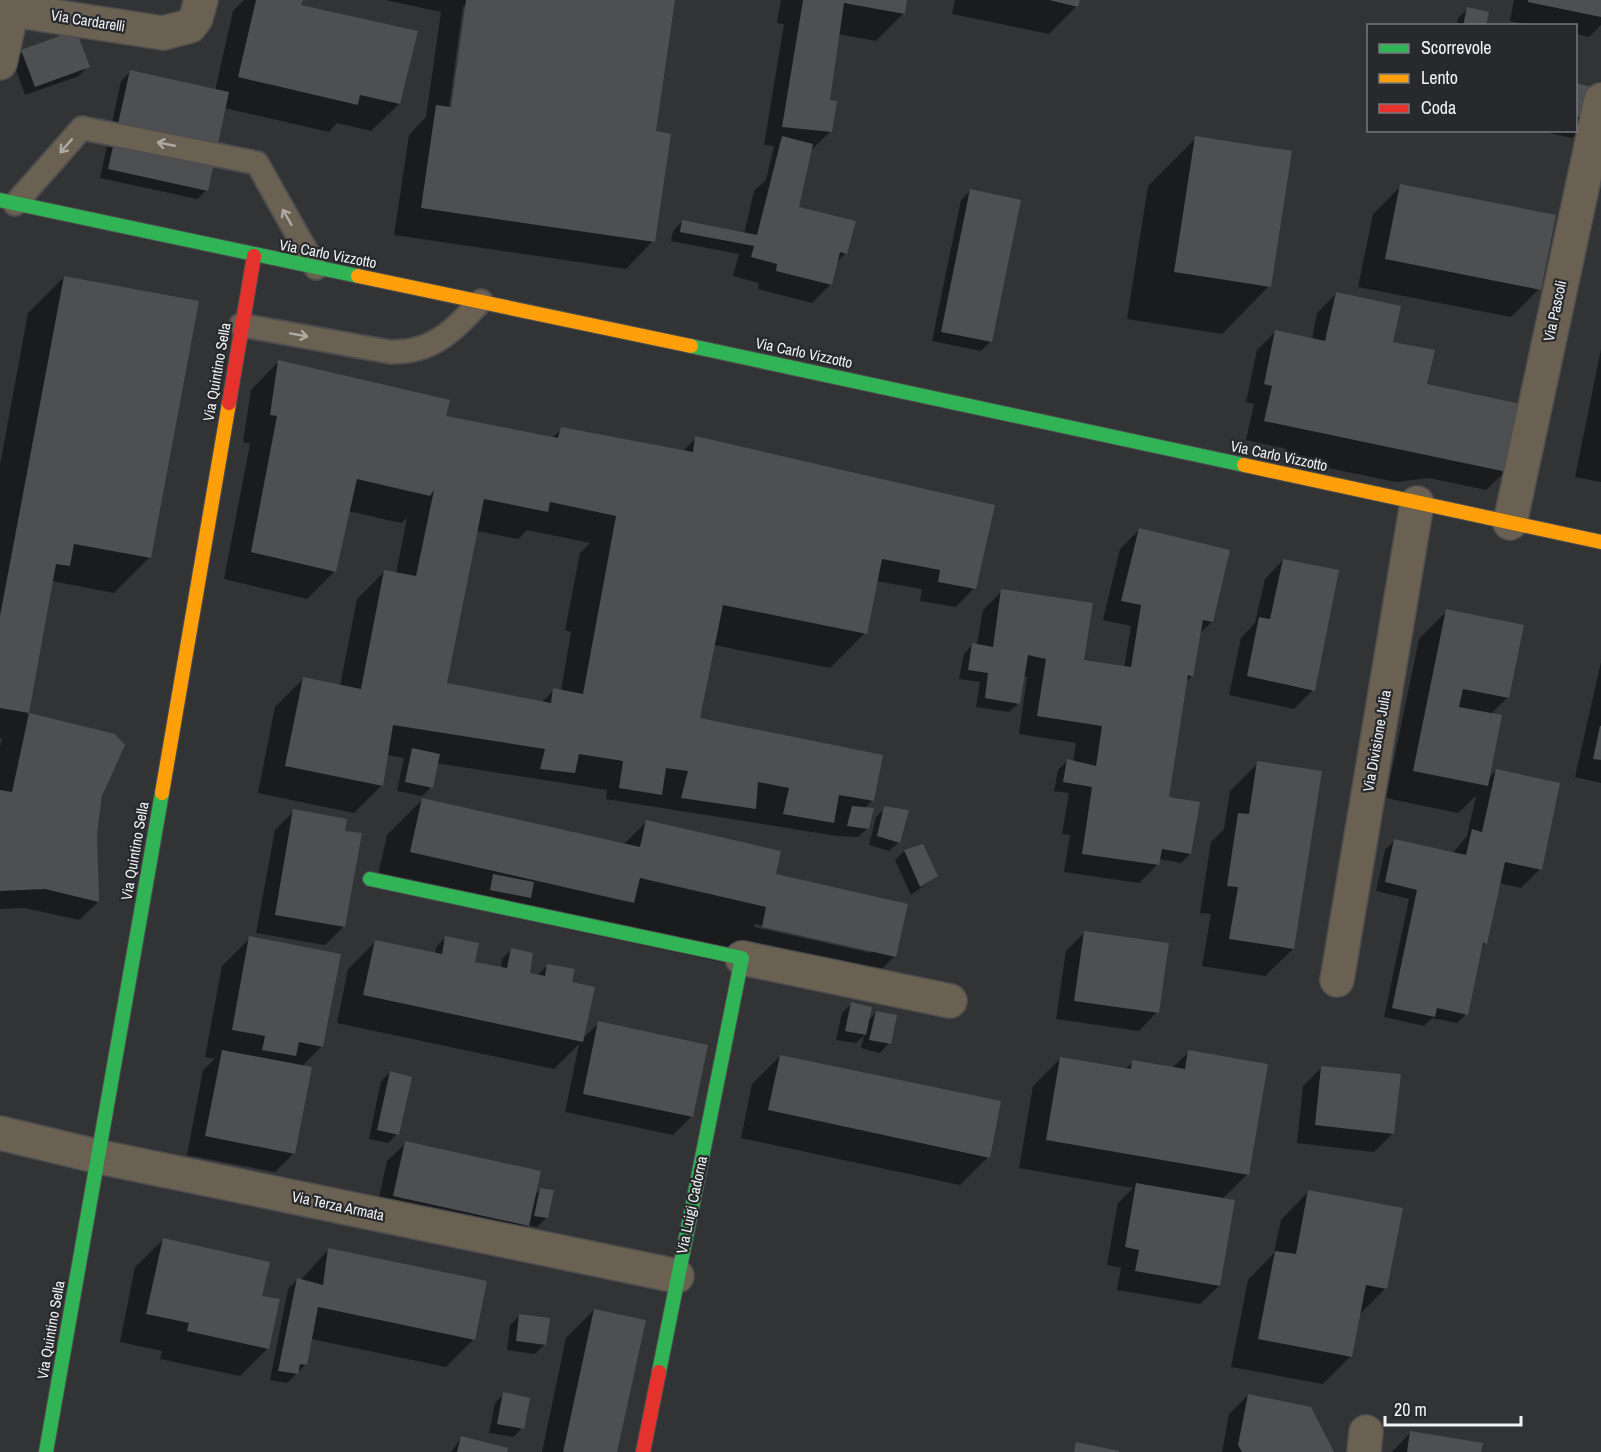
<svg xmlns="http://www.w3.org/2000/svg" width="1601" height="1452" font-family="'Archivo Narrow',sans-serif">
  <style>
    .shadow { fill: #0007; fill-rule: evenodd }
    .building { fill: #4e4f50; fill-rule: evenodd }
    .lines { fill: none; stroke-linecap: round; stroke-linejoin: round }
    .lane-casing { stroke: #4e4e4f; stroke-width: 26 }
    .street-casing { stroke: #4e4e4f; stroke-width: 36 }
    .fast-casing { stroke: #4e4e4f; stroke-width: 16 }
    .slow-casing { stroke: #4e4e4f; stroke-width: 16 }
    .jam-casing { stroke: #4e4e4f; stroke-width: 16 }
    .lane { stroke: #6b6152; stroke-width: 22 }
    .street { stroke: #6b6152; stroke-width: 33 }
    .fast { stroke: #30b455; stroke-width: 14 }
    .slow { stroke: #ff9f0a; stroke-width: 14 }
    .jam { stroke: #e5322d; stroke-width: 14 }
    .oneway { stroke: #aeaaa3 }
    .labels { text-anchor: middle; stroke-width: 4.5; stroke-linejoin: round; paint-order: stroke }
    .street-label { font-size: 15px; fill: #f1f2f4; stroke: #27292c }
  </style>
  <rect width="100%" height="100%" fill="#323335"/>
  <path class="shadow" d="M 244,0 L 301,0 L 300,6 L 399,104 L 371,131 L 337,123 L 329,132 L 224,108 L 207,190 L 197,199 L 100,178 L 121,81 L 130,72 L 215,91 L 233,11 Z
    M 385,0 L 674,0 L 654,133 L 653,241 L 626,269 L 394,235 L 409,135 L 426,117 L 441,12 ZM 463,6 L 466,6 L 451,115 L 448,115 Z
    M 781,0 L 906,0 L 904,13 L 876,41 L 838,34 L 829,101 L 830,132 L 811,150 L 798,208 L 846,253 L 836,263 L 831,284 L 812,303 L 758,289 L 759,283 L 733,276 L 739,254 L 671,241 L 673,231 L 682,221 L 744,234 L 754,191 L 766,180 L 774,146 L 764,145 L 784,24 L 777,23 Z
    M 955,0 L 1078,0 L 1077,6 L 1049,34 L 952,14 Z
    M 1514,0 L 1601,0 L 1601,25 L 1589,37 L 1576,34 L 1576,26 L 1533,26 L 1510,21 Z
    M 1468,9 L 1485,26 L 1457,26 L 1458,18 Z
    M 22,52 L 88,66 L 79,76 L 25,95 L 13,61 Z
    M 1576,85 L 1597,90 L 1591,119 L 1572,138 L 1537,130 L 1576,130 Z
    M 1196,138 L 1269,286 L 1222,334 L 1127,319 L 1148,186 Z
    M 1401,186 L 1539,289 L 1511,317 L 1358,287 L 1373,214 Z
    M 970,191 L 990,342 L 981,351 L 932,341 L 961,200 Z
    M 64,277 L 150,557 L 114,593 L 52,581 L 27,714 L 114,736 L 95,834 L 98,902 L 79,920 L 25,908 L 0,909 L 0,748 L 2,737 L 0,739 L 0,465 L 28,313 Z
    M 1336,294 L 1391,343 L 1505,472 L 1486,490 L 1429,478 L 1396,482 L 1285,459 L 1287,449 L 1246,440 L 1254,404 L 1246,402 L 1257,350 L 1276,331 L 1312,340 L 1317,313 Z
    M 1601,349 L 1601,482 L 1575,477 Z
    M 278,362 L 444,417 L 552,438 L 562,429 L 682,452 L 696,438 L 974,588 L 956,607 L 920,601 L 922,589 L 876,581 L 865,633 L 830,668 L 714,645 L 699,719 L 872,800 L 864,809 L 868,828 L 858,837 L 837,836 L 606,799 L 607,790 L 436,763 L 431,787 L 422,796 L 397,791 L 404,758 L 387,755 L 382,785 L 354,813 L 258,793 L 275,707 L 303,679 L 340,686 L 357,599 L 385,571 L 396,573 L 407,518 L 401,523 L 348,511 L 335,571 L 307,599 L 224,579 L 250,444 L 243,442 L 251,390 ZM 527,530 L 590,543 L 580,553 L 565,630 L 571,632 L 561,691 L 554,690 L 541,703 L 446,684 L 477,531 L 518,539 Z
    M 1139,530 L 1212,622 L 1199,634 L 1192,676 L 1185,683 L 1168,799 L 1190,854 L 1181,863 L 1159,859 L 1158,864 L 1139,883 L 1064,872 L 1070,835 L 1062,834 L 1069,793 L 1054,791 L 1058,770 L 1067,761 L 1073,762 L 1076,743 L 1019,734 L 1027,677 L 1023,676 L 1019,703 L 1009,712 L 976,707 L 980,682 L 959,679 L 964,654 L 973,644 L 977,645 L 983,610 L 1002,591 L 1082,661 L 1124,668 L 1131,626 L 1103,620 L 1120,549 Z
    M 1283,560 L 1313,690 L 1294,709 L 1229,695 L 1241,638 L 1255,623 L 1265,579 Z
    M 1447,611 L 1522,626 L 1507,698 L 1490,715 L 1487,780 L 1496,771 L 1540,869 L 1521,888 L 1499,883 L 1486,943 L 1480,948 L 1466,1014 L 1457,1023 L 1432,1018 L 1424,1026 L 1384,1017 L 1409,899 L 1376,891 L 1385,850 L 1394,841 L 1453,853 L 1467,836 L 1476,796 L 1458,813 L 1386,798 L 1419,639 Z
    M 1601,662 L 1601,783 L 1575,777 Z
    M 1258,763 L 1293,949 L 1265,976 L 1202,966 L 1211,914 L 1200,913 L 1211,842 L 1224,829 L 1230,791 Z
    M 423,799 L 623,845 L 646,822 L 774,875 L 895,956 L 859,992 L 375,888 L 387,835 ZM 755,924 L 871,950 L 871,953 L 754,927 Z
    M 885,808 L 899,842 L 889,851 L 869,845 L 876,817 Z
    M 294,811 L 344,926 L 325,945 L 256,933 L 275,830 Z
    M 904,851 L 936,876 L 911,895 L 895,860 Z
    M 1085,932 L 1157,1012 L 1139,1031 L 1056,1019 L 1066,951 Z
    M 250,938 L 322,1046 L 302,1066 L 294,1153 L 275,1172 L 187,1155 L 203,1070 L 215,1059 L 205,1057 L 222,966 Z
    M 445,938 L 474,962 L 501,968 L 502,959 L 512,949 L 528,974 L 538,975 L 548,965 L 582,1039 L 599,1023 L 692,1116 L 673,1135 L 565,1112 L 579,1044 L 554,1069 L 337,1023 L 348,969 L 376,941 L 435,954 L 436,947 Z
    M 851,1004 L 868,1021 L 876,1012 L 889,1043 L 880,1053 L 861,1048 L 864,1035 L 856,1043 L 836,1040 L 842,1013 Z
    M 1189,1052 L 1266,1065 L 1247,1175 L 1222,1199 L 1219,1286 L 1200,1304 L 1117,1290 L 1121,1268 L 1107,1265 L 1118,1203 L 1133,1188 L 1019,1168 L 1033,1086 L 1061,1058 L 1125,1069 L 1133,1062 L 1172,1068 Z
    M 780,1056 L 988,1157 L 960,1185 L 741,1138 L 752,1084 Z
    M 1322,1067 L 1393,1133 L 1374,1152 L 1297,1143 L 1303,1086 Z
    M 390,1072 L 397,1134 L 388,1143 L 369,1139 L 381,1081 Z
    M 406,1143 L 534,1196 L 541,1189 L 546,1218 L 537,1227 L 528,1225 L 509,1244 L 375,1215 L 387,1161 Z
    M 1308,1192 L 1386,1288 L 1358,1316 L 1351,1356 L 1323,1384 L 1231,1367 L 1248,1280 L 1274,1253 L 1281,1220 Z
    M 163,1240 L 260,1297 L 268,1348 L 240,1376 L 160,1359 L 162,1351 L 120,1342 L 135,1267 Z
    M 328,1250 L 474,1339 L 446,1367 L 311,1339 L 306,1364 L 287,1383 L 270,1380 L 288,1289 L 297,1280 L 300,1281 Z
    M 594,1310 L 616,1452 L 542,1452 L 566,1338 Z
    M 519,1316 L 544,1345 L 535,1354 L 507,1350 L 510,1325 Z
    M 504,1394 L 522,1428 L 513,1437 L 489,1433 L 495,1403 Z
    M 1248,1395 L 1332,1452 L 1222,1452 L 1229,1414 Z
    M 1410,1433 L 1480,1452 L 1392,1452 Z
    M 461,1438 L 506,1452 L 451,1452 Z"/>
  <path class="building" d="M 256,0 L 303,0 L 301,5 L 418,31 L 400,104 L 360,95 L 358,105 L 238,77 Z
    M 466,0 L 675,0 L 656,131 L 671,134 L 655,242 L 421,208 L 436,105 L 451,107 Z
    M 803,0 L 907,0 L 905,14 L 844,3 L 830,100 L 837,101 L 832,132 L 782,127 Z
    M 1049,0 L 1080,0 L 1078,7 Z
    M 1528,0 L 1601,0 L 1601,17 L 1528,2 Z
    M 1467,7 L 1489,12 L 1486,26 L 1463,26 Z
    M 76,30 L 90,67 L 35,87 L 21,50 Z
    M 130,70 L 229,92 L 208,191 L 108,169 Z
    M 1576,83 L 1599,89 L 1592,120 L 1576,116 Z
    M 782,136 L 813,144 L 799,207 L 856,221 L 847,254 L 840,252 L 832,285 L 776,271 L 777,264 L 751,257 L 754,246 L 680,232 L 682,220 L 757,235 Z
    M 1195,136 L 1292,151 L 1271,287 L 1174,272 Z
    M 1400,184 L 1556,215 L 1541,290 L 1385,259 Z
    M 970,189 L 1021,200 L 992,342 L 941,332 Z
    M 64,276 L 199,301 L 151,558 L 74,544 L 70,566 L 56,564 L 29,713 L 115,734 L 125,745 L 102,796 L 97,834 L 99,902 L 45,889 L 0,891 L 0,790 L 12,792 L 29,713 L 0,708 L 0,616 Z
    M 1336,292 L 1401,306 L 1393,342 L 1435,350 L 1427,384 L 1521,404 L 1507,472 L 1264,421 L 1272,386 L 1264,384 L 1275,330 L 1325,341 Z
    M 278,360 L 450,400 L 446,416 L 558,438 L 561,427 L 693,452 L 695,436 L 995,505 L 976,589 L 938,582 L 940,570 L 882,559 L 867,634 L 723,605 L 700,718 L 883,755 L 874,801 L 839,795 L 834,823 L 783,814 L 789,788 L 758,782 L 756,809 L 681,798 L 688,771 L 666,768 L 662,795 L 619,788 L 623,761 L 579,754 L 575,773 L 540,769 L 545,749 L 393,725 L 383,786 L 285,766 L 303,677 L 361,689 L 384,570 L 416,576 L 434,490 L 430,496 L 357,479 L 336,572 L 251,552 L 277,416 L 270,415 ZM 484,499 L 548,512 L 550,502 L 616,516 L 583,694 L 553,688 L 551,703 L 447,683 Z
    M 1139,528 L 1230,550 L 1213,622 L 1203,620 L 1193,677 L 1188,675 L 1169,797 L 1200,802 L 1191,854 L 1162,849 L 1159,865 L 1082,854 L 1092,787 L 1063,782 L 1067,759 L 1096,766 L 1102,726 L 1037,716 L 1046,659 L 1028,655 L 1020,704 L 985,698 L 988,673 L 968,670 L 972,643 L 993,647 L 1001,589 L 1093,603 L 1084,660 L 1131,667 L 1141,605 L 1121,601 Z
    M 1283,559 L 1339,570 L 1315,691 L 1247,676 L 1259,617 L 1270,619 Z
    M 1446,609 L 1524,625 L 1509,698 L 1463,689 L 1459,707 L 1502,715 L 1488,786 L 1413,771 Z
    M 1600,726 L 1601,726 L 1601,760 L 1593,759 Z
    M 412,748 L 440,754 L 433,788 L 405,782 Z
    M 1257,761 L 1322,771 L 1294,949 L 1229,939 L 1238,887 L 1227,886 L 1238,813 L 1249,814 Z
    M 1496,769 L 1560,783 L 1542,870 L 1505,862 L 1487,944 L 1483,943 L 1468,1015 L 1437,1008 L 1435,1017 L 1392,1008 L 1417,890 L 1385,882 L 1394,839 L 1466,855 L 1472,829 L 1482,832 Z
    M 422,798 L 640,847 L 646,820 L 781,851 L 776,874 L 908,904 L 896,957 L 762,927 L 766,907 L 640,878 L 634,903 L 410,852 Z
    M 852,806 L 874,808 L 869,829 L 847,826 Z
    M 884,806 L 909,810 L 900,843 L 877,836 Z
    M 293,809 L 347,819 L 345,831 L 362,833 L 345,927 L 275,915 Z
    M 923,844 L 938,876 L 920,887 L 904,850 Z
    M 493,874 L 534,882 L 531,898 L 490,890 Z
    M 1084,931 L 1169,943 L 1159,1013 L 1074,1001 Z
    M 249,936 L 341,954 L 323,1047 L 299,1042 L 296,1056 L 262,1050 L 265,1036 L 232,1030 Z
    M 445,936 L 479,943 L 475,962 L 507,968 L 511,948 L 533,953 L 530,973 L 545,976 L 547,964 L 575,969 L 572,982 L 595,987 L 583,1042 L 363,995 L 375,940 L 442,954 Z
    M 851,1002 L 872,1007 L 866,1035 L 845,1031 Z
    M 876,1011 L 897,1015 L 891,1044 L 869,1040 Z
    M 598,1021 L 708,1045 L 693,1117 L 583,1094 Z
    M 222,1050 L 312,1067 L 295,1154 L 205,1136 Z
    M 1188,1050 L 1268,1064 L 1249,1175 L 1046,1140 L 1060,1057 L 1131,1069 L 1132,1060 L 1185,1069 Z
    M 780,1055 L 1001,1101 L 990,1158 L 768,1110 Z
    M 1321,1066 L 1401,1074 L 1394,1134 L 1315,1125 Z
    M 390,1071 L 412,1077 L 399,1135 L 377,1130 Z
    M 405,1141 L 541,1171 L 529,1226 L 393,1196 Z
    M 1136,1183 L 1235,1200 L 1220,1286 L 1135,1271 L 1139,1250 L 1125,1247 Z
    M 540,1188 L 554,1190 L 548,1218 L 534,1216 Z
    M 1308,1190 L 1403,1208 L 1387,1289 L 1366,1285 L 1352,1357 L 1258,1339 L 1275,1251 L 1296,1254 Z
    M 163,1238 L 270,1262 L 262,1296 L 280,1299 L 269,1349 L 187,1331 L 189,1323 L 146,1314 Z
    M 328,1248 L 487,1281 L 475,1340 L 318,1307 L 307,1365 L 300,1364 L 298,1374 L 278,1371 L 297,1278 L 323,1285 Z
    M 594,1309 L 646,1320 L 617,1452 L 563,1452 Z
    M 519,1314 L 550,1318 L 546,1345 L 516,1341 Z
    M 503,1392 L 530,1398 L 524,1429 L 497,1424 Z
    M 1248,1394 L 1311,1407 L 1334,1452 L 1242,1452 L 1238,1445 Z
    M 1410,1431 L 1483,1443 L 1481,1452 L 1407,1452 Z
    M 461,1436 L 508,1448 L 507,1452 L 457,1452 Z
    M 1076,1442 L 1119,1451 L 1119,1452 L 1074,1452 Z"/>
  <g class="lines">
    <g class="lane-casing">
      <path id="lane" d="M 15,204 L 82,128 L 257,163 L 316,268
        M 241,325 L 390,352 C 433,353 453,331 481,301"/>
    </g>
    <g class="street-casing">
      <path id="street" d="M 0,63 L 12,10 L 163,33 L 190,26 L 196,18 L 201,0
        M 1510,523 L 1601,100
        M 742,958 L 950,1001
        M 1337,980 L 1417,503
        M 0,1133 L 100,1157 L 677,1276
        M 1364,1452 L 1366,1432"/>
    </g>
    <g class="fast-casing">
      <path id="fast" d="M 0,200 L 358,276
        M 691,346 L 1244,465
        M 370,879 L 742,958 L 659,1372
        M 46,1452 L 162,793"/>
    </g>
    <g class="slow-casing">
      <path id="slow" d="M 358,276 L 691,346
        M 1244,465 L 1601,542
        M 162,793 L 229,403"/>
    </g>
    <g class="jam-casing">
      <path id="jam" d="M 229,403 L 254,256
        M 643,1452 L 659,1372"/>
    </g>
    <use href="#lane" class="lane"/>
    <use href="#street" class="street"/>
    <use href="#fast" class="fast"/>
    <use href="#slow" class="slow"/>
    <use href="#jam" class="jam"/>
  </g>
  <defs><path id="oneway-shaft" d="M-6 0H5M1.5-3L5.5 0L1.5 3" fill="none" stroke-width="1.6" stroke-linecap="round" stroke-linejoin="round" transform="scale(1.5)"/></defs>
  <g class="oneway">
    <use href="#oneway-shaft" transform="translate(166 144) rotate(-169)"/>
    <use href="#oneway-shaft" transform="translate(66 146) rotate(131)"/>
    <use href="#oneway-shaft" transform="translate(287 217) rotate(-120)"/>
    <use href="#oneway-shaft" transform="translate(299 335) rotate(10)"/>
  </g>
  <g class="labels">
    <g class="street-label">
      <text transform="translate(88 21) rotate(9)" y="5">Via Cardarelli</text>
      <text transform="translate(328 254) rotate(11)" y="5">Via Carlo Vizzotto</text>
      <text transform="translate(1555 311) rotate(-78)" y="5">Via Pascoli</text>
      <text transform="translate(804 353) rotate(12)" y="5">Via Carlo Vizzotto</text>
      <text transform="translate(217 372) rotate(-80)" y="5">Via Quintino Sella</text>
      <text transform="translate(1279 456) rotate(12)" y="5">Via Carlo Vizzotto</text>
      <text transform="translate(1377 741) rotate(-80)" y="5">Via Divisione Julia</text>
      <text transform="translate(135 851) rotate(-80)" y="5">Via Quintino Sella</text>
      <text transform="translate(692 1205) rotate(-78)" y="5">Via Luigi Cadorna</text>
      <text transform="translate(338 1206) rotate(12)" y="5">Via Terza Armata</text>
      <text transform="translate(51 1330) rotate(-80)" y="5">Via Quintino Sella</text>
    </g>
  </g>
  <rect x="1367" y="24" width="210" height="108" fill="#27292c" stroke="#78797c" stroke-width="1.5"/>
  <rect x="1379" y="44" width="30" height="9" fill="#30b455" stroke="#78797c" stroke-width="1.5"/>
  <text x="1421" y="54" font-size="18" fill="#f1f2f4">Scorrevole</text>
  <rect x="1379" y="74" width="30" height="9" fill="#ff9f0a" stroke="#78797c" stroke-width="1.5"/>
  <text x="1421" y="84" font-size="18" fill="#f1f2f4">Lento</text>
  <rect x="1379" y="104" width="30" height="9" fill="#e5322d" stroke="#78797c" stroke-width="1.5"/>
  <text x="1421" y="114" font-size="18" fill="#f1f2f4">Coda</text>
  <path d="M1385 1416v9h136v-9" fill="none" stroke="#f1f2f4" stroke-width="3"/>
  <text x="1394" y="1416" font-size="18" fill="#f1f2f4" stroke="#27292c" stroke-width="4.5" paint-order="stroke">20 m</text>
</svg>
